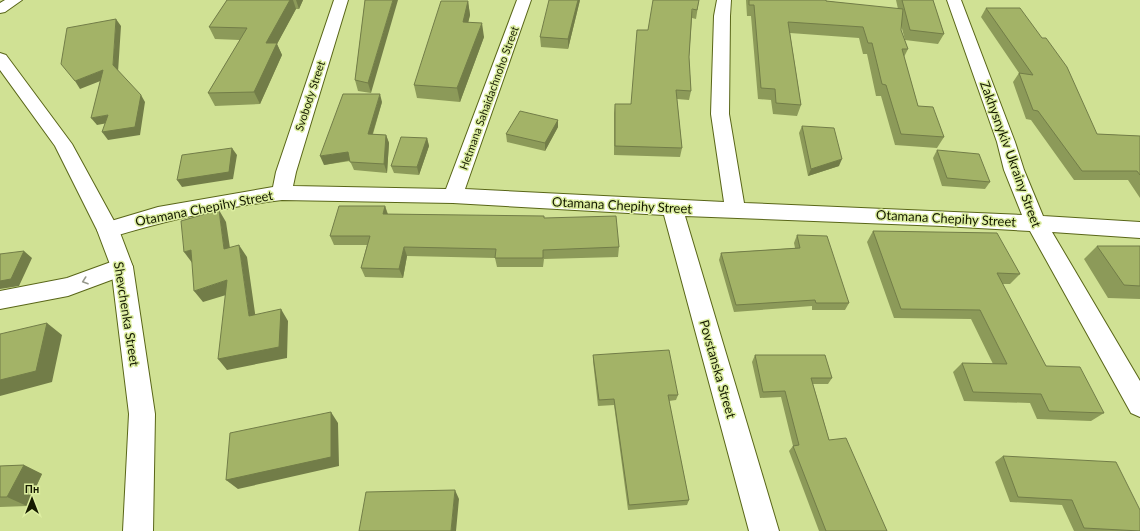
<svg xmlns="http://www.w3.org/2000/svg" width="1140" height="531" font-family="Lato,sans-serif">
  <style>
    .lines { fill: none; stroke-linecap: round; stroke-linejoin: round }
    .minor-casing { stroke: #596618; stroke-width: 2 }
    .secondary-casing { stroke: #596618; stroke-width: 2 }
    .minor { fill: #fff; fill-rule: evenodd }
    .secondary { fill: #fff; fill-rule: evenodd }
    .wall { fill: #8c9a59 }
    .shaded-wall { fill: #727d48 }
    .building { fill: #a3b367; stroke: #727d48 }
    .oneway { stroke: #96988c }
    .labels { text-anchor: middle; stroke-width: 3; stroke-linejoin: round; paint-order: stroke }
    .far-street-label { font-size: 11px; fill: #151a00; stroke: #ddeea1 }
    .street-label { font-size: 13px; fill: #151a00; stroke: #ddeea1 }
  </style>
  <rect width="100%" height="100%" fill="#d0e194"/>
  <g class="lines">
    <g class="minor-casing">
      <path id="minor" d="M 5,0 L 22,0 L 5,12 L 0,13 L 0,3 Z
        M 334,0 L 348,0 L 296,172 L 293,186 L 446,189 L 517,0 L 531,0 L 465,189 L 724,202 L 711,114 L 714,16 L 717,0 L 731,0 L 730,16 L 729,114 L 744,203 L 1022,215 L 1004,170 L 997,142 L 947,0 L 961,0 L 1015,142 L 1024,170 L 1043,216 L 1140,222 L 1140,238 L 1052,232 L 1140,381 L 1140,417 L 1131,413 L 1030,231 L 943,226 L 685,216 L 779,531 L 749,531 L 664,215 L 453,203 L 282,200 C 223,207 165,221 108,238 L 101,236 L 97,230 L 101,224 L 158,207 L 273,187 L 276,172 Z
        M 122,258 L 130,261 L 133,267 L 130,273 L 68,296 L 0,309 L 0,291 L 67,278 Z"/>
    </g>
    <g class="secondary-casing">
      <path id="secondary" d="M 0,53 L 6,55 L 72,144 L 119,230 L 133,267 L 155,414 L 153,531 L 123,531 L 129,414 L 111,267 L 97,230 L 55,146 L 0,70 Z"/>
    </g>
    <use href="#minor" class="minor"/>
    <use href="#secondary" class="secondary"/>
  </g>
  <path class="wall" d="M 227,0 L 303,0 L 299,9 L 296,9 L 277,44 L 282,55 L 260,104 L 215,106 L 208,93 L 240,40 L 215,39 L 209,27 Z
    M 365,0 L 371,93 L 358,91 L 355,80 Z
    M 580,0 L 568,49 L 541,47 L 540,37 Z
    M 699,0 L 696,19 L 692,18 L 689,57 L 691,91 L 689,100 L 677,99 L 682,148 L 680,157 L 614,155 L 614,113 L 615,104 L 631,104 Z
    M 746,0 L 826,0 L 826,1 L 898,9 L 896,0 L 933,0 L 944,34 L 938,44 L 905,40 L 901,25 L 901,30 L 908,49 L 904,57 L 918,106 L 944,137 L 937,148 L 895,145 L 881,96 L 876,96 L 867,54 L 863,54 L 859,38 L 790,33 L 801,105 L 797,116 L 773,114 L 771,100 L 758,99 L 751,16 L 747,16 Z
    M 468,1 L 470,15 L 468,22 L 484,37 L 460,102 L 417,98 L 414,85 Z
    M 986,8 L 1097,134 L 1140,136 L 1140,198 L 1128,180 L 1074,180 L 1031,120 L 1026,119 L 1013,82 L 1019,73 L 981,17 Z
    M 382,102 L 373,134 L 386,135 L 389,143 L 387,173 L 354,170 L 350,161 L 324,165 Z
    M 558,120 L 558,127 L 545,151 L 507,142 L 506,134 Z
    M 802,126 L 839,166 L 808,176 L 799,133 Z
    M 427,138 L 429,146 L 419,175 L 394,173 L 391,166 Z
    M 937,150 L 990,182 L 985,189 L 942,186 L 933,158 Z
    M 385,206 L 388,214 L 544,218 L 619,247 L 618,257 L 544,259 L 543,267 L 497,267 L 495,258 L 407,256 L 403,278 L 365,277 L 361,268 L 367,245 L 334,245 L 330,236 Z
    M 873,231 L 1020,274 L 1010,284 L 1002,284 L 1046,366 L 1104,413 L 1091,421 L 1037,419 L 1030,403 L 964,401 L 953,372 L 962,363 L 993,364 L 971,319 L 894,318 L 867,242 Z
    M 797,235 L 849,303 L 845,310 L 812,310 L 812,306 L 734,312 L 719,260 L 721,253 L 795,248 L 794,243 Z
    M 1097,246 L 1140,246 L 1140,299 L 1108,298 L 1084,259 Z
    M 593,355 L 678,395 L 676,400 L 669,401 L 689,500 L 687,505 L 628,510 L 614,405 L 598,406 L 593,361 Z
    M 755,355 L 832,378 L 828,384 L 813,384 L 829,440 L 887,531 L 819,531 L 789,451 L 793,446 L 781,397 L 760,398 L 752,362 Z
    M 1003,456 L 1140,510 L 1140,531 L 1074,531 L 1062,505 L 1010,502 L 995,462 Z
    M 24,465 L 42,474 L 27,506 L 0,507 L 0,466 Z"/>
  <path class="shaded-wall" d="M 290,0 L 293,0 L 296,9 L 277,44 L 282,55 L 260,104 L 254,92 L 266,43 Z
    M 296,0 L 303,0 L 299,9 Z
    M 393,0 L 398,0 L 371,93 L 368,83 Z
    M 578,0 L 580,0 L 568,49 L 568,39 Z
    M 468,1 L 470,15 L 465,36 L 463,22 Z
    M 116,19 L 121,26 L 118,72 L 113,65 Z
    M 482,23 L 484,37 L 460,102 L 457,88 Z
    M 103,70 L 108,78 L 80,89 L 75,81 Z
    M 380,94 L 382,102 L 370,142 L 368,134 Z
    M 141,95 L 145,102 L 140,135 L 108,140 L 102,132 Z
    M 108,115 L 113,122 L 97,125 L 91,118 Z
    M 558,120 L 558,127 L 545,151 L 545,143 Z
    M 386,135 L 389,143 L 387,173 L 384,164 Z
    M 427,138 L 429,146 L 419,175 L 417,167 Z
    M 232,148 L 237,155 L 233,179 L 182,187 L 177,180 Z
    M 348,152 L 351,160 L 324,165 L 320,156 Z
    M 842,159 L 839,166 L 808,176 L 811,169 Z
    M 385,206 L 388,216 L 383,214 Z
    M 219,210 L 226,222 L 232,261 L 224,249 Z
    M 239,245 L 247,257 L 257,327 L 249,316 Z
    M 404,247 L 407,256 L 403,278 L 399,269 Z
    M 191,250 L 193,264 L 184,252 Z
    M 24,251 L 32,258 L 19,286 L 0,289 L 0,281 Z
    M 227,280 L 236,292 L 203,302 L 194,291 Z
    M 281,309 L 288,321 L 287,358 L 227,370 L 218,359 Z
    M 47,323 L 62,335 L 52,382 L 0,396 L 0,380 Z
    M 331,412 L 338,423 L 339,466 L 238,489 L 226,480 Z
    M 24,465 L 42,474 L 27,506 L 7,497 Z
    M 455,490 L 459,499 L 456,531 L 451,531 Z"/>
  <path class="building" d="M 227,0 L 290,0 L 266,43 L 277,43 L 254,92 L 208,93 L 247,28 L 209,27 Z
    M 365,0 L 393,0 L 368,83 L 355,80 Z
    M 549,0 L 578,0 L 568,39 L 540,37 Z
    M 653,0 L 699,0 L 697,10 L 692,9 L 689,57 L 691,91 L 676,90 L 682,148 L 615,146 L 615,104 L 631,104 L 637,30 L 648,30 Z
    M 749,0 L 826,0 L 826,1 L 903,9 L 901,30 L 908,49 L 902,49 L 918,106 L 933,107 L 944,137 L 901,134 L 886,85 L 882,84 L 872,43 L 868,43 L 863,27 L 788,22 L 801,105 L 776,103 L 775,89 L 761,88 L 754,5 L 749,5 Z
    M 902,0 L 933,0 L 944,34 L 910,30 Z
    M 441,1 L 468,1 L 463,22 L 482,23 L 457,88 L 414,85 Z
    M 986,8 L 1020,8 L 1042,38 L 1046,38 L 1067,67 L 1097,134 L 1140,136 L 1140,175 L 1137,171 L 1082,171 L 1038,111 L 1033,110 L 1019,73 L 1033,75 Z
    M 116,19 L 113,65 L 141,95 L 135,127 L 102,132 L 108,115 L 91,118 L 103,70 L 75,81 L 61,64 L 67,28 Z
    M 343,94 L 380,94 L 368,134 L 386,135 L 384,164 L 350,162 L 348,152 L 320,156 Z
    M 520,111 L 558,120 L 545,143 L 506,134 Z
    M 802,126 L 834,128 L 842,159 L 811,169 Z
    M 401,137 L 427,138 L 417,167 L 391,166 Z
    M 232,148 L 229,172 L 177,180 L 182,155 Z
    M 937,150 L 979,154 L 990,182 L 947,178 Z
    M 339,206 L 385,206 L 383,214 L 544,216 L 544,218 L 616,216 L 619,247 L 543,250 L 543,258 L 495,258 L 496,249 L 404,247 L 399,269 L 361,268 L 370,236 L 330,236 Z
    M 219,210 L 224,249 L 239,245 L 249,316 L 281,309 L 279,347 L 218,359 L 227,280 L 194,291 L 191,250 L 184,252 L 181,221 Z
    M 873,231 L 997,233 L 1020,274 L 997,273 L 1046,366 L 1080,367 L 1104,413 L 1049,411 L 1041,394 L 973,392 L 962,363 L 1007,364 L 980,310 L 901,309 Z
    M 797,235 L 827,236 L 849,303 L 816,303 L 815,300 L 736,305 L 721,253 L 800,248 Z
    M 1097,246 L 1140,246 L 1140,286 L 1124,285 Z
    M 24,251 L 11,279 L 0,281 L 0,254 Z
    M 47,323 L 36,371 L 0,380 L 0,334 Z
    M 669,350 L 678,395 L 668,395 L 689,500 L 629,505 L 614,399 L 599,400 L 593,355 Z
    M 755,355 L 825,355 L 832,378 L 811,378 L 829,440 L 846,438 L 887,531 L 826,531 L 793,446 L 799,445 L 785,391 L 763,392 Z
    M 331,412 L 331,457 L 226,480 L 230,433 Z
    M 1003,456 L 1116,462 L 1140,510 L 1140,531 L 1084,528 L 1072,500 L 1018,497 Z
    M 24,465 L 7,497 L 0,497 L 0,466 Z
    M 455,490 L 451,531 L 359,531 L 366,492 Z"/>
  <defs><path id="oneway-chevron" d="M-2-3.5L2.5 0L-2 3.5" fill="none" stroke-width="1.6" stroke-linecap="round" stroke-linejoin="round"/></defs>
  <use class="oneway" href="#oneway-chevron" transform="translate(85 281) rotate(161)"/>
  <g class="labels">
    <g class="far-street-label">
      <text transform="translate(310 96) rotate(-72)" y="4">Svobody Street</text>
      <text transform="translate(489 98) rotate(-70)" y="4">Hetmana Sahaidachnoho Street</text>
    </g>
    <g class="street-label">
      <text transform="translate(1011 154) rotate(70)" y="5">Zakhysnykiv Ukrainy Street</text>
      <text transform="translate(622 205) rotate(3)" y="5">Otamana Chepihy Street</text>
      <text transform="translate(204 208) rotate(-11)" y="5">Otamana Chepihy Street</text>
      <text transform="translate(946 218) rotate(3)" y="5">Otamana Chepihy Street</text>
      <text transform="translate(127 314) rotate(81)" y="5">Shevchenka Street</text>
      <text transform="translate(718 369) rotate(74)" y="5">Povstanska Street</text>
    </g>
  </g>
  <g transform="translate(32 499)" stroke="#ddeea1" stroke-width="3" paint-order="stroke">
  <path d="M0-3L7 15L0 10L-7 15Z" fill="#151a00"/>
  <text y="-6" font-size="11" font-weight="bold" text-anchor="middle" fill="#151a00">Пн</text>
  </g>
</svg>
